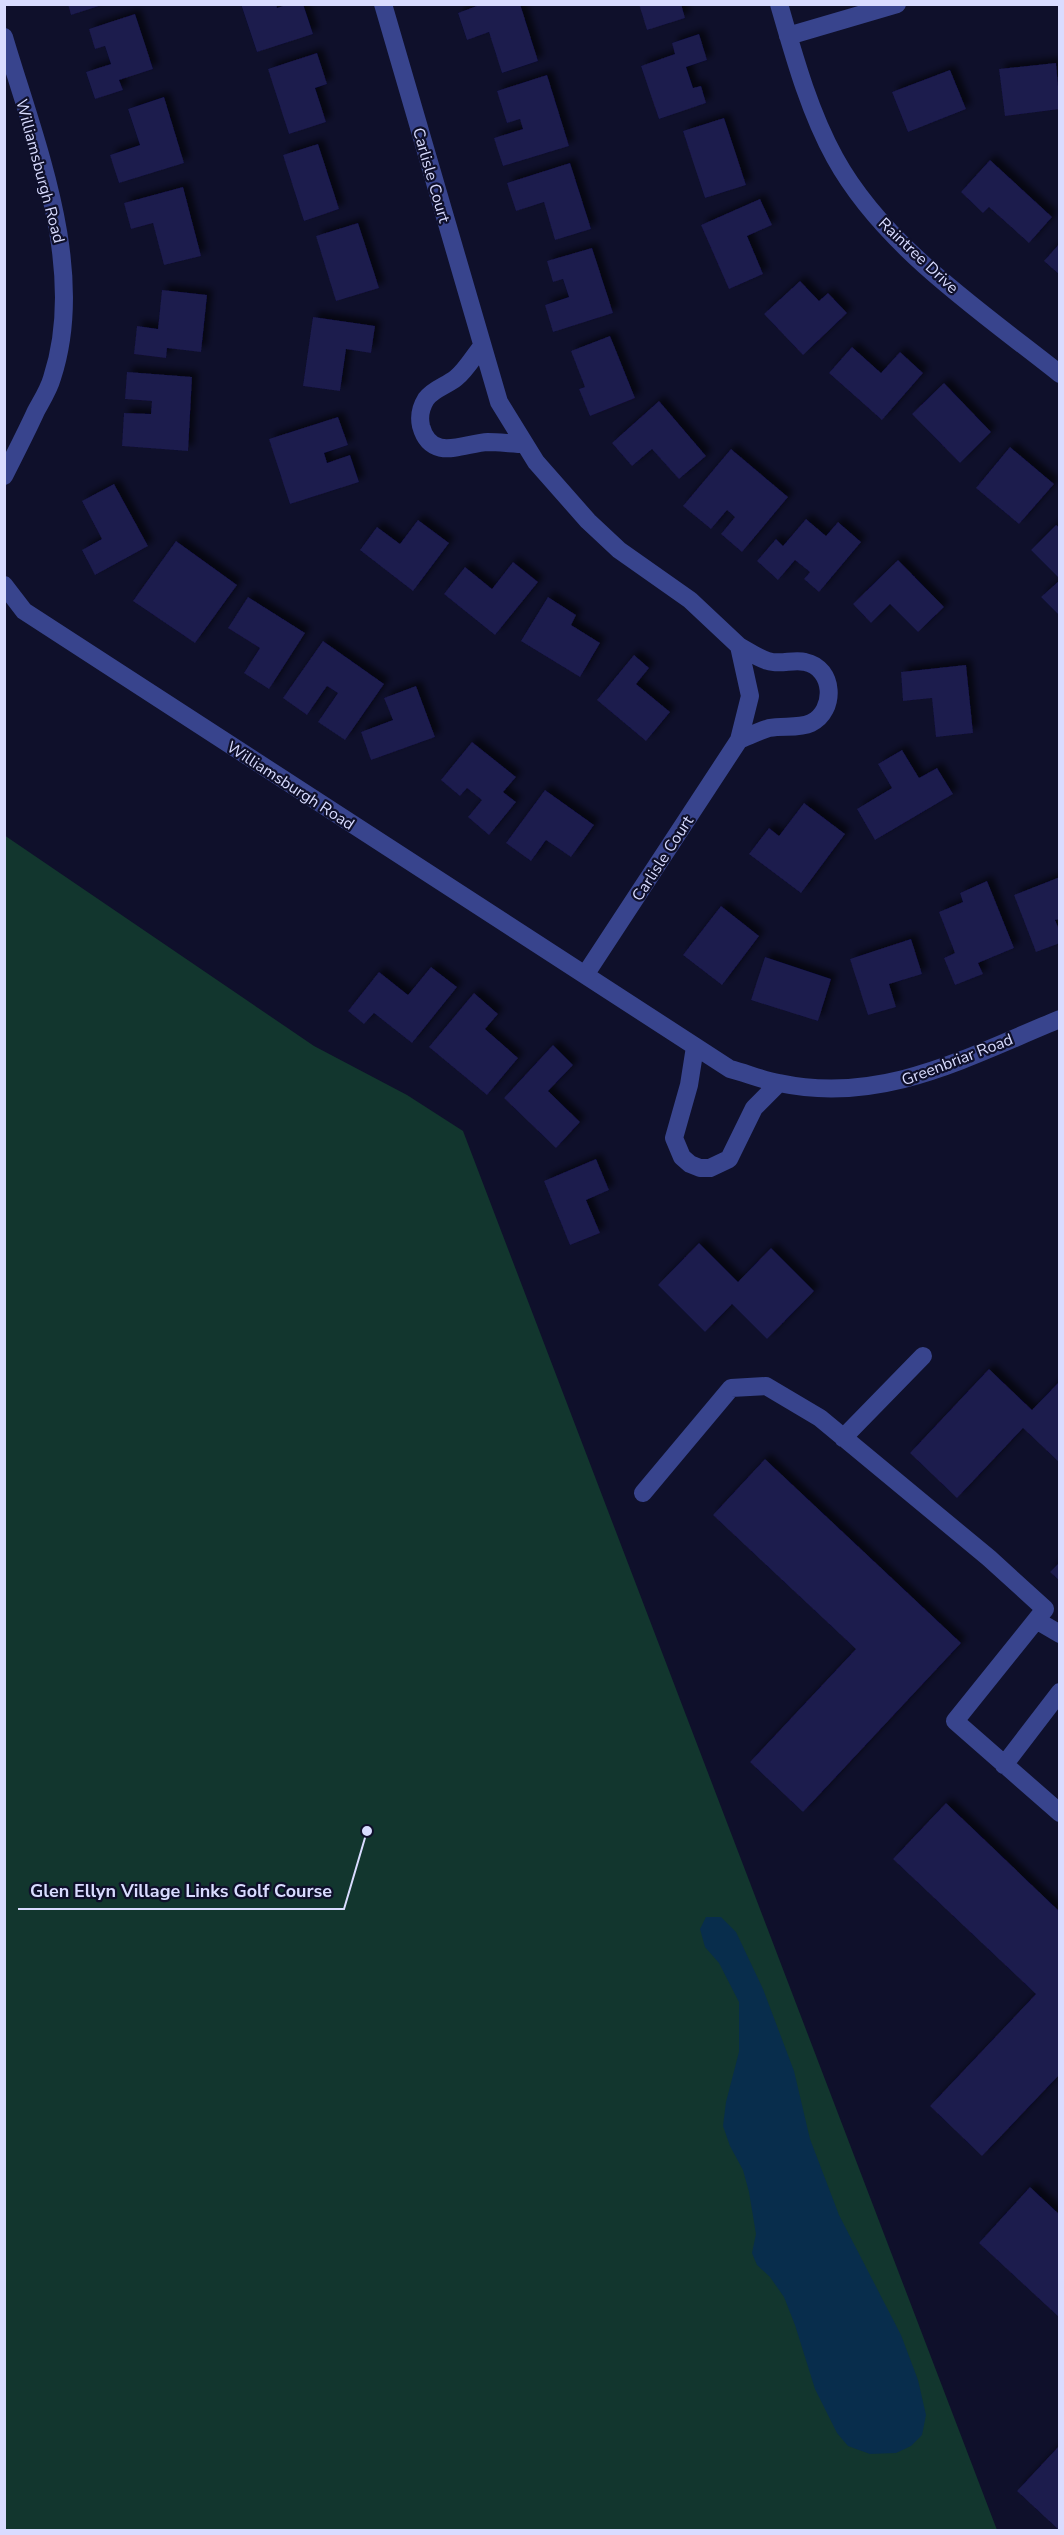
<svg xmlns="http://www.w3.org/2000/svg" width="1064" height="2535" font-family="'Nunito Sans',sans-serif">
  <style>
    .green { fill: #12362e }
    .water { fill: #082d4c }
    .building { fill: #1b1a4d; filter: url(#shadow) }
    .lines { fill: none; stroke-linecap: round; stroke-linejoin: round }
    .minor { stroke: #38448d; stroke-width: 18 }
    .labels { text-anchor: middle; stroke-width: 4.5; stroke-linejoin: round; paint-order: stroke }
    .street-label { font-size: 16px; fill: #d9dcff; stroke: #0f102b }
    .leader { fill: none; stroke: #d9dcff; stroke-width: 2 }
    .callout-dot { fill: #d9dcff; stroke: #0f102b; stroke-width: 2 }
    .callout-label { font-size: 18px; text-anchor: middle; font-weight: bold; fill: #d9dcff; stroke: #0f102b; stroke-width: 4.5; stroke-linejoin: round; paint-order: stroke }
  </style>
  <defs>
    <filter id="shadow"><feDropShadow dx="5.5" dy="-5.5" stdDeviation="3" flood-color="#0009"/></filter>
  </defs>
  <rect width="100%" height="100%" fill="#0f102b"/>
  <path class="green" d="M 4,835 L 314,1046 L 407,1095 L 463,1131 L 997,2530 L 5,2530 Z"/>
  <path class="water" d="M 706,1917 L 721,1917 L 736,1932 L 763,1989 L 794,2071 L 810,2139 L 839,2215 L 901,2335 L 918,2380 L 926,2415 L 922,2435 L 911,2446 L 896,2453 L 870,2454 L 848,2446 L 837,2433 L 815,2389 L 795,2325 L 784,2297 L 770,2277 L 757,2265 L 752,2253 L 756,2234 L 749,2192 L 743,2170 L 730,2146 L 723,2126 L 726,2102 L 739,2052 L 739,2002 L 719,1963 L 705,1947 L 700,1929 Z"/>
  <path class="building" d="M 68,4 L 102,4 L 102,5 L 71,15 Z
    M 241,4 L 276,4 L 277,8 L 289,4 L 303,4 L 313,34 L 257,52 Z
    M 482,4 L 520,4 L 538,61 L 502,73 L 489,32 L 467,40 L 458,13 Z
    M 639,4 L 681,4 L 685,18 L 647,30 Z
    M 135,14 L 153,69 L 119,80 L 123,90 L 95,99 L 86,72 L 111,64 L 105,46 L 95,49 L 89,29 Z
    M 699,34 L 707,60 L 686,67 L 693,88 L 701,86 L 706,103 L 659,119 L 641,66 L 675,54 L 672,43 Z
    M 317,53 L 327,84 L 315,88 L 326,122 L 289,134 L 268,69 Z
    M 1056,63 L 1060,109 L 1005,116 L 999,69 Z
    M 950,70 L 966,109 L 908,132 L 892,92 Z
    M 547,75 L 569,146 L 503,166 L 494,138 L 523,129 L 520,119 L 507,123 L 497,91 Z
    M 164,97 L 184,163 L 119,183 L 110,155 L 140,145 L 128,109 Z
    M 724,118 L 746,185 L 705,198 L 683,131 Z
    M 318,144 L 339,209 L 304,221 L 283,155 Z
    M 990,160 L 1052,217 L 1029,243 L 989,207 L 983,213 L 961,192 Z
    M 570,163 L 591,229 L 555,240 L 544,202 L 516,211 L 507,183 Z
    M 183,187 L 201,256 L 164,265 L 153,223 L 131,229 L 124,203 Z
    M 760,199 L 772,225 L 747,236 L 763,274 L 729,289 L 701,225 Z
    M 358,223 L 379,288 L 336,301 L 316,236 Z
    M 1060,243 L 1060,275 L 1044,261 Z
    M 592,248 L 613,313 L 553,332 L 545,305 L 569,297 L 563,279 L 553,282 L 547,261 Z
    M 800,281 L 819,301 L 828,293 L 847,313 L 803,355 L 764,314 Z
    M 162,290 L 207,295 L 201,352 L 167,348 L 166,358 L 134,354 L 137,326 L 158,329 Z
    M 313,317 L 375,326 L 371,353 L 346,349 L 340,391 L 303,386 Z
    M 610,336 L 635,398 L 590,416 L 579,389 L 585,387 L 571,351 Z
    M 852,347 L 881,373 L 900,352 L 923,373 L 882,420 L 829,373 Z
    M 127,372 L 192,377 L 188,451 L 122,446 L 124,413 L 151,414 L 152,401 L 125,399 Z
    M 944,383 L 991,432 L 960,463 L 912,414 Z
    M 659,401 L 706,456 L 679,479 L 652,449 L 632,466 L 612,443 Z
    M 338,417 L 348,445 L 324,453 L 327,463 L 350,455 L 359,482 L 290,504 L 269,439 Z
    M 1010,447 L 1054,484 L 1019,524 L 976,488 Z
    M 731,449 L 788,497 L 742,552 L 721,534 L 735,517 L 727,510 L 711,529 L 683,506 Z
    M 114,484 L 148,546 L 95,575 L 82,550 L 102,539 L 82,501 Z
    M 806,519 L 826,536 L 838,522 L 861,542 L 819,592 L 804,579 L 810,572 L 795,560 L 778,580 L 757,561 L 776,539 L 783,546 Z
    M 418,520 L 449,543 L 413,591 L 360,550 L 377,527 L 400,544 Z
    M 1056,525 L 1060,528 L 1060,579 L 1031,550 Z
    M 176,541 L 237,585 L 195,643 L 133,601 Z
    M 898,560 L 944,607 L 918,632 L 890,604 L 871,623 L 853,604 Z
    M 513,562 L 538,582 L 495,635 L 444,594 L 465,567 L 492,589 Z
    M 1060,580 L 1060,616 L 1041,597 Z
    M 248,597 L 305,633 L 269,689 L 244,673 L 260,648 L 228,628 Z
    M 548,597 L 576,615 L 571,625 L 600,643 L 580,677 L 521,641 Z
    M 323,641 L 384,684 L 345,740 L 318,722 L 338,693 L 327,686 L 307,715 L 283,698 Z
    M 634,655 L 649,668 L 636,684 L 670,712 L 646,741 L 597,700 Z
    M 966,665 L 973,733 L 936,737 L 932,698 L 903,701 L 901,672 Z
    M 416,686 L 435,737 L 371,760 L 361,732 L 393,720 L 384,698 Z
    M 472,742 L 516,777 L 503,792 L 516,802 L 489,835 L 468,817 L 482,800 L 467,788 L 460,796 L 441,780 Z
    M 902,750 L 919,778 L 937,768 L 953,794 L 875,840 L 857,809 L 892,788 L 878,764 Z
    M 545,790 L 594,825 L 571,857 L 546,840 L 531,861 L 506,843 Z
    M 804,803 L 845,834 L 801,893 L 749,854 L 769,828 L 779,836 Z
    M 1060,877 L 1060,919 L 1055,920 L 1060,932 L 1060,943 L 1036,952 L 1014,895 Z
    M 987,881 L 1014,948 L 978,963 L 983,974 L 955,985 L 944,958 L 955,953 L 939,912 L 963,902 L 960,893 Z
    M 721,906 L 759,936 L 722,985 L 683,955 Z
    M 911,939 L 922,974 L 889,984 L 896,1007 L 868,1015 L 850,959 Z
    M 765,957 L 831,979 L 818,1021 L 751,1000 Z
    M 431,967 L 457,987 L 412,1043 L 374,1013 L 364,1024 L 348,1011 L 379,972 L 408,995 Z
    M 474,993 L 498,1014 L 485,1029 L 518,1058 L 487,1095 L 429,1047 Z
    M 553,1045 L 573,1065 L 548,1091 L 580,1122 L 556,1148 L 504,1098 Z
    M 596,1159 L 609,1190 L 586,1200 L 600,1233 L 570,1245 L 544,1181 Z
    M 699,1243 L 738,1282 L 771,1248 L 814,1291 L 767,1339 L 732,1304 L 705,1332 L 658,1285 Z
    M 989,1369 L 1032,1410 L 1060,1381 L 1060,1463 L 1023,1428 L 957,1498 L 910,1453 Z
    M 765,1459 L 961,1643 L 803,1812 L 750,1762 L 856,1649 L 713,1515 Z
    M 1060,1562 L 1060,1581 L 1050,1572 Z
    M 946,1803 L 1060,1912 L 1060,2074 L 982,2156 L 930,2106 L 1036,1994 L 893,1859 Z
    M 1030,2187 L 1060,2215 L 1060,2318 L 979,2243 Z
    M 1060,2445 L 1060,2530 L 1059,2530 L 1017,2491 Z"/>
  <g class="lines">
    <path class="minor" d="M 383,4 L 499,402 L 536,462 L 588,521 L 619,550 L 690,600 L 739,646 L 750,696 L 739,740 L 585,975
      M 779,4 C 794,56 809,111 835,158 C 884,247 981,311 1060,374
      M 788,36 L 897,4
      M 4,37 C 35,142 88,269 52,378 C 49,389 42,400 36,411 C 26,433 15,454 4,476
      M 482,346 C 474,356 466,370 456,378 C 446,386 433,389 426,399 C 421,407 419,417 421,426 C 431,463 464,443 488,442 C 500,442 513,444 525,444
      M 4,585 L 24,611 L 730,1069 C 746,1073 762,1080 779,1083 C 882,1105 967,1057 1060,1019
      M 739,740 C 749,736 759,731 769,728 C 783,725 798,729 811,723 C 836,711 835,668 805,662 C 794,659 780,665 768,661 C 758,658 748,651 739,646
      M 695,1047 L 689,1085 L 674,1138 L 682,1157 L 690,1164 L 700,1168 L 710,1168 L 729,1159 L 754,1108 L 779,1083
      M 843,1438 L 923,1356
      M 643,1493 L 731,1388 L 766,1386 L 820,1418 L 989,1558 L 1045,1609 L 955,1721 L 1060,1813
      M 1036,1620 L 1060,1634
      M 1004,1765 L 1060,1692"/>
  </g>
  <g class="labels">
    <g class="street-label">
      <text transform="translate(41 171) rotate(75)" y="6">Williamsburgh Road</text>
      <text transform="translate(432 175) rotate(74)" y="6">Carlisle Court</text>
      <text transform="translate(919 255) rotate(43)" y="6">Raintree Drive</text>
      <text transform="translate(291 785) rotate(33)" y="6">Williamsburgh Road</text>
      <text transform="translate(662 858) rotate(-57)" y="6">Carlisle Court</text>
      <text transform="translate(957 1059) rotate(-21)" y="6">Greenbriar Road</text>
    </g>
  </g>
  <path class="leader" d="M367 1831L344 1909H18"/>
  <circle class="callout-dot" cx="367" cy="1831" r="6"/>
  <g class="callout-label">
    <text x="181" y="1897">Glen Ellyn Village Links Golf Course</text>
  </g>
  <rect width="1064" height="2535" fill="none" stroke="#d9dcff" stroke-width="12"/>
</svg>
